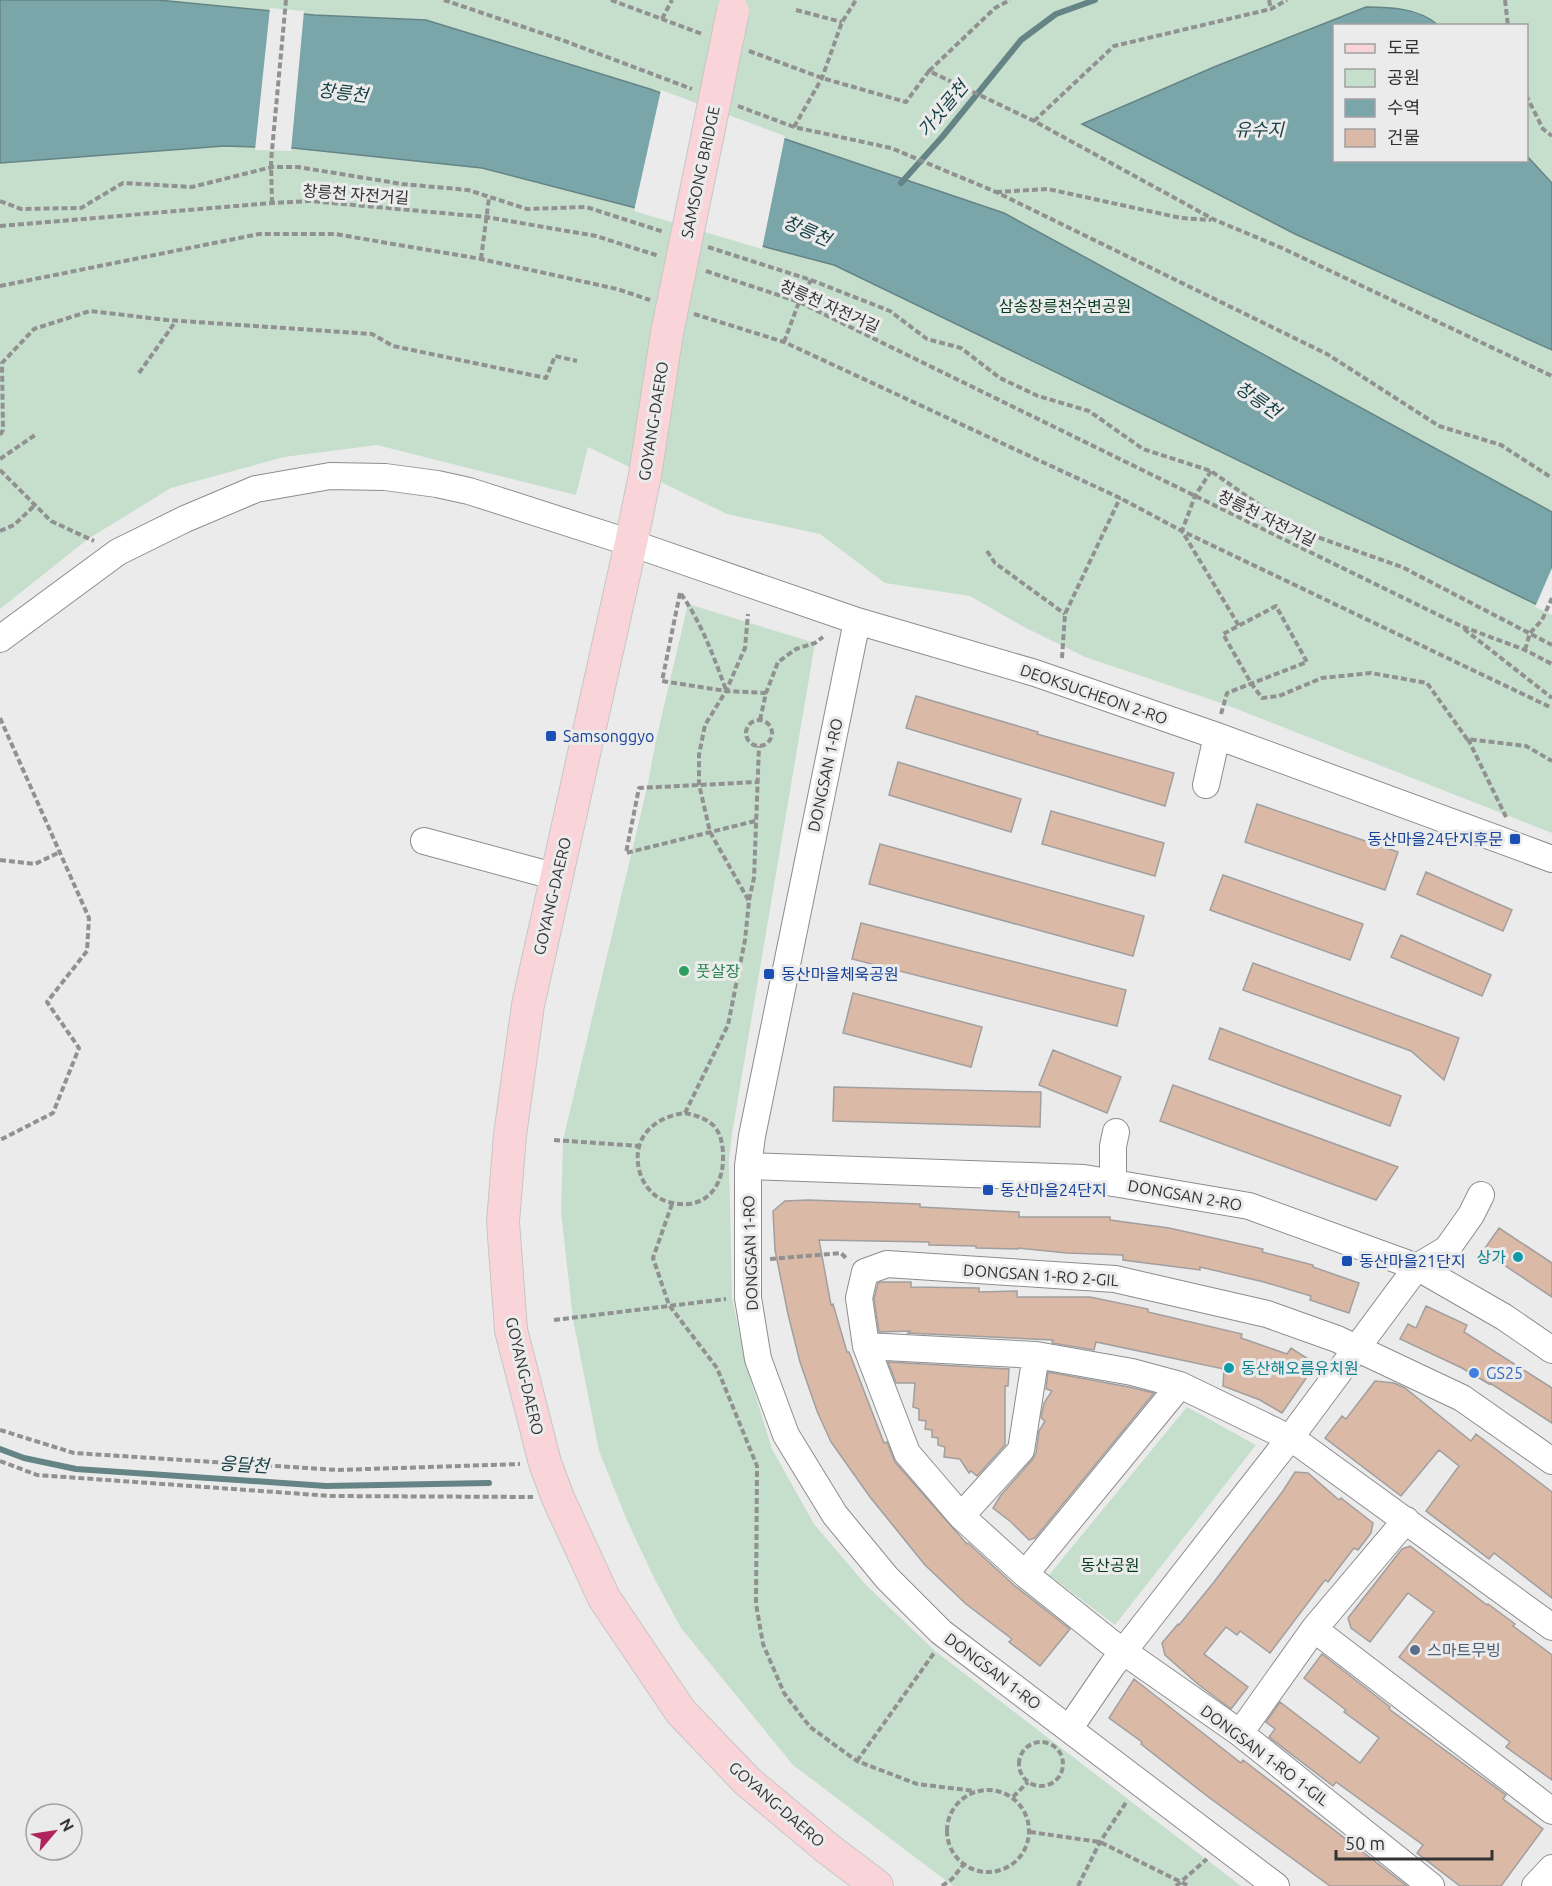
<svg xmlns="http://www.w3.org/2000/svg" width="1552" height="1886" font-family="Ubuntu,'Noto Sans KR',sans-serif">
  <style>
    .green { fill: #c6dfcd; fill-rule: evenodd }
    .water { fill: #7ba6a9; stroke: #658486; stroke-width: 1.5 }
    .pier { fill: #ebebec }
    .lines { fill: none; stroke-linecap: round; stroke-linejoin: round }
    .stream { stroke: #658486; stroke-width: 6 }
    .building { fill: #dab9a6; stroke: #a19f9f; stroke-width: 1.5 }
    .minor-casing { stroke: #8d8d8e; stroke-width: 28 }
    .major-casing { stroke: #c6c6c6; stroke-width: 34 }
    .path { stroke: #919192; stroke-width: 4; stroke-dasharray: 6 3; stroke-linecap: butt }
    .minor { stroke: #fff; stroke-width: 26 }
    .major { stroke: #f9d5d9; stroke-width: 32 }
    .major-bridge-casing { stroke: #c6c6c6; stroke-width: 34; stroke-linecap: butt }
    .major-bridge { stroke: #f9d5d9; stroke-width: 32 }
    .transit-dot { fill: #1a4fb4; stroke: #ebebec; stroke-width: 2 }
    .leisure-dot { fill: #2e9e5b; stroke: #ebebec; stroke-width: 2 }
    .culture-dot { fill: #0f9aa8; stroke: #ebebec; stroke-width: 2 }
    .shop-dot { fill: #3f7fe0; stroke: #ebebec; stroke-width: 2 }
    .service-dot { fill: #5c6f8a; stroke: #ebebec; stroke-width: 2 }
    .labels { text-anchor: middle; stroke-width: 6; stroke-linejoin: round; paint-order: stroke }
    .street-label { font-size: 16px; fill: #333334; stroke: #ebebec }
    .park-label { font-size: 16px; fill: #053c1f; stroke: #ebebec }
    .transit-label { font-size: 16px; fill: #164399; stroke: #ebebec; text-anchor: start }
    .leisure-label { font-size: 16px; fill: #27864d; stroke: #ebebec; text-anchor: start }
    .culture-label { font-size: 16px; fill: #0d838f; stroke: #ebebec; text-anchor: end }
    .shop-label { font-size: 16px; fill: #366cbe; stroke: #ebebec; text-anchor: start }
    .service-label { font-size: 16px; fill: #4e5e75; stroke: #ebebec; text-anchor: start }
    .water-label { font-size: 18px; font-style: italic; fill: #143e41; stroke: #ebebec }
  </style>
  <rect width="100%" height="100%" fill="#ebebec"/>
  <path class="green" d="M 0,0 L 1552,0 L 1552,833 L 1224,704 L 1085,657 L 1022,626 L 970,596 L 885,583 L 820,534 L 727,514 L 588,447 L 576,495 L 377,445 L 284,457 L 171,488 L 88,539 L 0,609 ZM 1334,26 L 1526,26 L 1526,160 L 1334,160 Z
    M 688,604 L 815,643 L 732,1134 L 729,1160 L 732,1298 L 745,1361 L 772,1449 L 814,1524 L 866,1585 L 935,1651 L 1241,1886 L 953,1886 L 793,1765 L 681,1628 L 654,1578 L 626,1518 L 599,1451 L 573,1319 L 561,1212 L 563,1140 L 647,788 L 656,740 Z
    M 1187,1407 L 1256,1445 L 1115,1625 L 1049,1575 Z"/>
  <path class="water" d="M 0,0 L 158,0 L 314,15 L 426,20 L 650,89 L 785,139 L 1004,213 L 1552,512 L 1552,612 L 834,265 L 769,248 L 632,207 L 482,168 L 293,148 L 224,146 L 0,163 Z
    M 1366,7 C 1390,7 1419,8 1438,25 L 1334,26 L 1334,160 L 1526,160 L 1527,156 L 1552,183 L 1552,350 L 1295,234 L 1082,124 L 1214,67 Z"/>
  <path class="pier" d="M 270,8 L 304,11 L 291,151 L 255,150 Z
    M 661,90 L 785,136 L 762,249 L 634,211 Z
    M 1552,568 L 1552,615 L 1535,607 Z"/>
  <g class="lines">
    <path class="stream" d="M 901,183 L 943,136 L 1021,40 L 1056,14 L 1095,0
      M 0,1449 L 24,1458 L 76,1469 L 326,1486 L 489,1483"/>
  </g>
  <path class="building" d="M 916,696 L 1038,732 L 1037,734 L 1174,773 L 1165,806 L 906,728 Z
    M 898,762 L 1021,799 L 1011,832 L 889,795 Z
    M 1257,804 L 1398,852 L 1385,890 L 1245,842 Z
    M 1051,811 L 1164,843 L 1155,876 L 1042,844 Z
    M 880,844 L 1144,916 L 1133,956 L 869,884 Z
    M 1426,872 L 1512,910 L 1503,931 L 1417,894 Z
    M 1223,875 L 1363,924 L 1350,960 L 1210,910 Z
    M 861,923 L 1126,990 L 1117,1026 L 852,959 Z
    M 1401,935 L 1491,975 L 1482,996 L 1391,957 Z
    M 1253,963 L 1459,1038 L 1444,1080 L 1411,1051 L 1243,990 Z
    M 853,993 L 982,1027 L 971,1067 L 843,1033 Z
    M 1220,1028 L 1401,1096 L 1390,1126 L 1209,1059 Z
    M 1053,1050 L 1121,1077 L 1107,1113 L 1039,1085 Z
    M 1173,1085 L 1398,1167 L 1376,1200 L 1160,1121 Z
    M 834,1087 L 1041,1092 L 1040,1127 L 833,1121 Z
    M 808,1200 L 920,1204 L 920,1207 L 1019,1212 L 1019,1217 L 1110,1217 L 1110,1220 L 1169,1228 L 1263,1249 L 1262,1252 L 1313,1265 L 1313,1267 L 1359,1283 L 1349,1313 L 1310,1300 L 1311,1296 L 1264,1282 L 1200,1267 L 1200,1270 L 1123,1260 L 1123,1255 L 1067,1253 L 1018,1248 L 1018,1249 L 976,1248 L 976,1246 L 929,1245 L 929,1242 L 819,1240 L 831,1305 L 833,1304 L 847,1352 L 849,1352 L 884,1443 L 887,1442 L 895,1462 L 967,1544 L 968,1543 L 1015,1586 L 1070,1629 L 1040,1666 L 1009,1642 L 1012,1639 L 966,1604 L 925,1565 L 870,1497 L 831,1442 L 817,1411 L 800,1362 L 788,1314 L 775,1250 L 773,1211 L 785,1201 Z
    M 1499,1228 L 1552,1263 L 1552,1297 L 1483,1251 Z
    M 881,1282 L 911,1282 L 911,1287 L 979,1288 L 979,1292 L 1017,1291 L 1017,1297 L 1090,1297 L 1148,1309 L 1148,1312 L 1242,1334 L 1241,1338 L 1287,1354 L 1291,1348 L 1316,1364 L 1282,1413 L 1260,1400 L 1223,1386 L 1224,1369 L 1096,1342 L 1094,1350 L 1052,1343 L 1053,1340 L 908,1333 L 910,1331 L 879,1332 L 874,1299 L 878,1283 Z
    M 1426,1306 L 1467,1325 L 1464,1332 L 1552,1388 L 1552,1423 L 1490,1383 L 1489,1384 L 1462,1368 L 1400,1339 L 1408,1324 L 1416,1328 Z
    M 888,1362 L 1009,1369 L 1008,1386 L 1005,1386 L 1005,1445 L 977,1476 L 971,1471 L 969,1473 L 960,1459 L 944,1457 L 945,1447 L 938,1445 L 938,1438 L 932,1437 L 932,1430 L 925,1429 L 926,1421 L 919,1420 L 919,1409 L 913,1407 L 915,1383 L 896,1383 Z
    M 1048,1372 L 1129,1387 L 1154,1393 L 1035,1538 L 1029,1540 L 1011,1522 L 993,1508 L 1001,1495 L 1032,1460 L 1036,1453 L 1039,1431 L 1045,1421 L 1041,1418 L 1044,1403 L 1052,1391 L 1046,1389 Z
    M 1375,1381 L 1394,1383 L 1405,1388 L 1471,1441 L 1476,1434 L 1552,1492 L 1552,1598 L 1494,1553 L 1489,1559 L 1426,1511 L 1459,1466 L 1439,1450 L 1401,1496 L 1325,1438 L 1342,1416 L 1346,1419 Z
    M 1295,1472 L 1308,1473 L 1339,1500 L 1341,1498 L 1373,1523 L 1371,1533 L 1358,1550 L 1354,1548 L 1328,1582 L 1325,1580 L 1270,1653 L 1240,1631 L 1237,1635 L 1226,1627 L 1204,1654 L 1248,1687 L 1231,1709 L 1199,1685 L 1165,1655 L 1162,1643 L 1178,1624 L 1179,1625 L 1214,1582 L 1283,1491 Z
    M 1410,1546 L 1487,1605 L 1488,1604 L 1515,1624 L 1513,1626 L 1552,1655 L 1552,1780 L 1506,1747 L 1510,1742 L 1399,1657 L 1434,1612 L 1408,1593 L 1370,1642 L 1351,1628 L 1348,1618 L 1402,1549 Z
    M 1322,1654 L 1390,1707 L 1389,1709 L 1506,1795 L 1503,1799 L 1543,1829 L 1501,1886 L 1460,1886 L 1417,1853 L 1423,1845 L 1336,1782 L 1333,1786 L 1269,1737 L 1275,1729 L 1266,1722 L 1280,1702 L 1360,1763 L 1379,1738 L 1344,1712 L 1346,1710 L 1304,1678 Z
    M 1134,1679 L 1241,1763 L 1243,1760 L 1407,1886 L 1330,1886 L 1207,1796 L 1141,1744 L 1142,1742 L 1109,1718 Z"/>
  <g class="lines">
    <g class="minor-casing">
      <path id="minor" d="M 857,621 L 752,1136 L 748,1166 L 748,1298 L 758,1359 L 786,1435 L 835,1515 L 887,1578 L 941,1632 L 1276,1886
        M 0,639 L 118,552 L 185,519 L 256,489 L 330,476 L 385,477 L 437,484 L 469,491 L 631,543 L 857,621 L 1035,673 L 1217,736 L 1552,859
        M 1206,785 L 1217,736
        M 424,841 L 557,877
        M 748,1166 L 1084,1178 L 1249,1206 L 1417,1267 L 1504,1317 L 1552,1350
        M 1113,1183 L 1113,1146 L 1116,1132
        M 866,1346 L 1036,1355 L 1132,1372 L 1180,1385 L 1275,1431 L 1301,1445 L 1552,1627
        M 961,1516 L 1021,1450 L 1036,1355
        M 1025,1574 L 1180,1385
        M 1314,1629 L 1552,1811
        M 1069,1729 L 1112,1666 L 1290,1438 L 1417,1267 L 1447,1249 L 1471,1215 L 1481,1195
        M 1240,1733 L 1314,1629 L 1406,1520
        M 1431,1886 L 1240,1733 L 1110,1642 L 1025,1574 L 961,1516 L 907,1453 L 866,1346 L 859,1298 L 865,1272 L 887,1264 L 1115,1279 L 1267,1314 L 1337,1339 L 1462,1398 L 1552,1461
        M 1535,1886 L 1552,1868"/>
    </g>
    <g class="major-casing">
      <path id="major" d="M 667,333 L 645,475 L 631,543 L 528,1005 L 510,1135 L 503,1222 L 511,1330 L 545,1463 L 558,1498 L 604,1598 L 681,1712 L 747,1781 L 827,1848 L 877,1886"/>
    </g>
    <path class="path" d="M 444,0 L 562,40 L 692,89
      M 611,0 L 702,34
      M 1269,0 L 1271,9
      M 1505,0 L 1508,26
      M 796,10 L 842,22
      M 662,19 L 672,0
      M 749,51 L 822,78 L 906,102 L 929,71 L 1034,121 L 1215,220 L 1282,248 L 1552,376
      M 929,71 L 995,8 L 1010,0
      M 1526,95 L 1543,129 L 1552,136
      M 738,106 L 794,127 L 891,148 L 996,192 L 1327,354 L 1439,426 L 1501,445 L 1552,478
      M 1034,121 L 1114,46 L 1271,9 L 1287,0
      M 794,127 L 822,78 L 842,22 L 856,0
      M 996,192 L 1048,189 L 1181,218 L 1211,220
      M 0,201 L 21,209 L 81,208 L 123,183 L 192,187 L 272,167 L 298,167 L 402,184 L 468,190 L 527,209 L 586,207 L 664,232
      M 272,203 L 271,161 L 286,0
      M 0,226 L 272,203 L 310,201 L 486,217 L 596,236 L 659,256
      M 708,247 L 811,280 L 890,311 L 927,339 L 961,348 L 1000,378 L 1038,396 L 1089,411 L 1143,449 L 1211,471 L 1292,528 L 1402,567 L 1552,645
      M 481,259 L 489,198
      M 706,271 L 799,302 L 1461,626 L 1525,650 L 1552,664
      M 0,286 L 259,234 L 335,234 L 481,259 L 617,289 L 650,300
      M 694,314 L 784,342 L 1120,498 L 1182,531 L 1552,708
      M 784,342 L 799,302 L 811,280
      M 139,373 L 176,321
      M 0,435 L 3,430 L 2,363 L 34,329 L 90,311 L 167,320 L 372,334 L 393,346 L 546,378 L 555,356 L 577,361
      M 0,459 L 35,435
      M 0,470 L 51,521 L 94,541
      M 1211,471 L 1195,496 L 1182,531 L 1239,626
      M 0,531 L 14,525 L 35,505
      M 987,551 L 995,563 L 1065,614
      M 680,593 L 662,681 L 726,691 L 766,693
      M 681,594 C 701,622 714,657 726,690
      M 1464,629 L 1552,698
      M 1525,650 L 1530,633 L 1542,620 L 1552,598
      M 1062,658 L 1065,614 L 1120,498
      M 1221,714 L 1227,693 L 1307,662 L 1276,606 L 1223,634 L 1251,683 L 1262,698 L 1279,696 L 1322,678 L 1371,673 L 1427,683 L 1467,739 L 1526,746 L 1552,761
      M 0,718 L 89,918 L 87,951 L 47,1002 L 79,1048 L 53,1113 L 0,1140
      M 760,720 L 766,693 L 778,662 L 796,649 L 815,643 L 823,637
      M746 733a13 13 0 1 1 26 0a13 13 0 1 1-26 0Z
      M 1468,739 L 1507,819
      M 755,821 L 626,853 L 639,788 L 758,782
      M 0,860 L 35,864 L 60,852
      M 749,900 L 754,878 L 759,746
      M 685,1113 L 728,1025 L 745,940 L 749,901 L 710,832 L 699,784 L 699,755 L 705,725 L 726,691 L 745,648 L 748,614
      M 685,1113 C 695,1115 706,1118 714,1126 C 721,1134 723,1145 723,1156 C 724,1192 699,1214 663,1200 C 653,1196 643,1184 640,1173 C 630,1139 653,1117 685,1113 Z
      M 554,1140 L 639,1146
      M 672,1204 L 653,1258 L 669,1305 L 717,1368 L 757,1466 L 756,1604 L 763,1644 L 784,1693 L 810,1727 L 857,1761 L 917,1784 L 975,1791
      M 770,1259 L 841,1253 L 847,1259
      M 554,1320 L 726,1299
      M 0,1430 L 74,1453 L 338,1470 L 520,1464
      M 0,1461 L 37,1475 L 331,1496 L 533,1497
      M1019 1764a22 22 0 1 1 44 0a22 22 0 1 1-44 0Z
      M 857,1761 L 934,1653
      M947 1831a41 41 0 1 1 82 0a41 41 0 1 1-82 0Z
      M 1013,1797 L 1028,1782
      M 1030,1832 L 1100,1842 L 1189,1886
      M 942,1886 L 952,1879 L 964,1864
      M 1078,1886 L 1100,1842 L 1127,1801
      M 1176,1886 L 1207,1859"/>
    <use href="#minor" class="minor"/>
    <use href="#major" class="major"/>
    <g class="major-bridge-casing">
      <path id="major-bridge" d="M 667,333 L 733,11"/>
    </g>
    <use href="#major-bridge" class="major-bridge"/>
  </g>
  <g class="transit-dot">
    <rect x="545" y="730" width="12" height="12" rx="3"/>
    <rect x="1509" y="833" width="12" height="12" rx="3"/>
    <rect x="763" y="968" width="12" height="12" rx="3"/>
    <rect x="982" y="1184" width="12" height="12" rx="3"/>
    <rect x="1341" y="1255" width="12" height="12" rx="3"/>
  </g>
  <circle class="leisure-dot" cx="684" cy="971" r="6"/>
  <g class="culture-dot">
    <circle cx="1518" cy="1257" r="6"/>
    <circle cx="1229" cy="1368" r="6"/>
  </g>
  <circle class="shop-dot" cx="1474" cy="1373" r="6"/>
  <circle class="service-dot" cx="1415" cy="1650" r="6"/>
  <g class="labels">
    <g class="street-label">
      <text transform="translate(700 172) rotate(-78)" y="6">SAMSONG BRIDGE</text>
      <text transform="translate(356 194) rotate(4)" y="6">창릉천 자전거길</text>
      <text transform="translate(830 306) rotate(24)" y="6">창릉천 자전거길</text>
      <text transform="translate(653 421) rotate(-81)" y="6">GOYANG-DAERO</text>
      <text transform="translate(1267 518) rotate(26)" y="6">창릉천 자전거길</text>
      <text transform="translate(1094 694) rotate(19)" y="6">DEOKSUCHEON 2-RO</text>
      <text transform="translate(825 775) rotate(-78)" y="6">DONGSAN 1-RO</text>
      <text transform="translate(552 896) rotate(-77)" y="6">GOYANG-DAERO</text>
      <text transform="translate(1185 1195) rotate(10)" y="6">DONGSAN 2-RO</text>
      <text transform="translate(750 1253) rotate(-92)" y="6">DONGSAN 1-RO</text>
      <text transform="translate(1041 1275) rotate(4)" y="6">DONGSAN 1-RO 2-GIL</text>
      <text transform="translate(525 1376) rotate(77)" y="6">GOYANG-DAERO</text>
      <text transform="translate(993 1671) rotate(37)" y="6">DONGSAN 1-RO</text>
      <text transform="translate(1265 1755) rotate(37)" y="6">DONGSAN 1-RO 1-GIL</text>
      <text transform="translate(777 1804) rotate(41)" y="6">GOYANG-DAERO</text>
    </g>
    <g class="park-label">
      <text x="1065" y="312">삼송창릉천수변공원</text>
      <text x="1110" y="1571">동산공원</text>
    </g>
    <g class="transit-label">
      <text x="563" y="742">Samsonggyo</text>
      <text x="1503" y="845" text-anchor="end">동산마을24단지후문</text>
      <text x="781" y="980">동산마을체욱공원</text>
      <text x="1000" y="1196">동산마을24단지</text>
      <text x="1359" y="1267">동산마을21단지</text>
    </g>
    <g class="leisure-label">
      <text x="696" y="977">풋살장</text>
    </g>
    <g class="culture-label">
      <text x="1506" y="1263">상가</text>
      <text x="1241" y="1374" text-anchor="start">동산해오름유치원</text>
    </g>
    <g class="shop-label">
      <text x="1486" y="1379">GS25</text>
    </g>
    <g class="service-label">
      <text x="1427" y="1656">스마트무빙</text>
    </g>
    <g class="water-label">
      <text transform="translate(343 93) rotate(7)" y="6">창릉천</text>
      <text transform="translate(943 109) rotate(-50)" y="6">가싯골천</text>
      <text x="1259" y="136">유수지</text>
      <text transform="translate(807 231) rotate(24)" y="6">창릉천</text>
      <text transform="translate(1258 400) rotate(35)" y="6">창릉천</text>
      <text transform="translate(244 1465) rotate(4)" y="6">응달천</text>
    </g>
  </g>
  <rect x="1333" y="24" width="195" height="138" fill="#ebebec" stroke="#a1a1a2" stroke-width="1.5"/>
  <rect x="1345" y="44" width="30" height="9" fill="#f9d5d9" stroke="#a1a1a2" stroke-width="1.5"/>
  <text x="1387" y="54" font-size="18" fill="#333334">도로</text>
  <rect x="1345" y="69" width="30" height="18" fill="#c6dfcd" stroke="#a1a1a2" stroke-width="1.5"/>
  <text x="1387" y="84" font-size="18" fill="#333334">공원</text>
  <rect x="1345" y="99" width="30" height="18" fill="#7ba6a9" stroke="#a1a1a2" stroke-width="1.5"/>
  <text x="1387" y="114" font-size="18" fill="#333334">수역</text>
  <rect x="1345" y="129" width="30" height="18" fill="#dab9a6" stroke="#a1a1a2" stroke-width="1.5"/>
  <text x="1387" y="144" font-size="18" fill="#333334">건물</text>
  <g transform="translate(54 1832) rotate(61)"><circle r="28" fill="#ebebec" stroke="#a1a1a2" stroke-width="1.5"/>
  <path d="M0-4.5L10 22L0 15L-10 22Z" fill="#b1235b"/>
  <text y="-9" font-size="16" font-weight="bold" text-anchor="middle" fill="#333334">N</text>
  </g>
  <path d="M1336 1850v9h156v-9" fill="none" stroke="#333334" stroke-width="3"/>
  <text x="1345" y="1850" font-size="18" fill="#333334" stroke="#ebebec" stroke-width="4.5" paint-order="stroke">50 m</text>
</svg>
